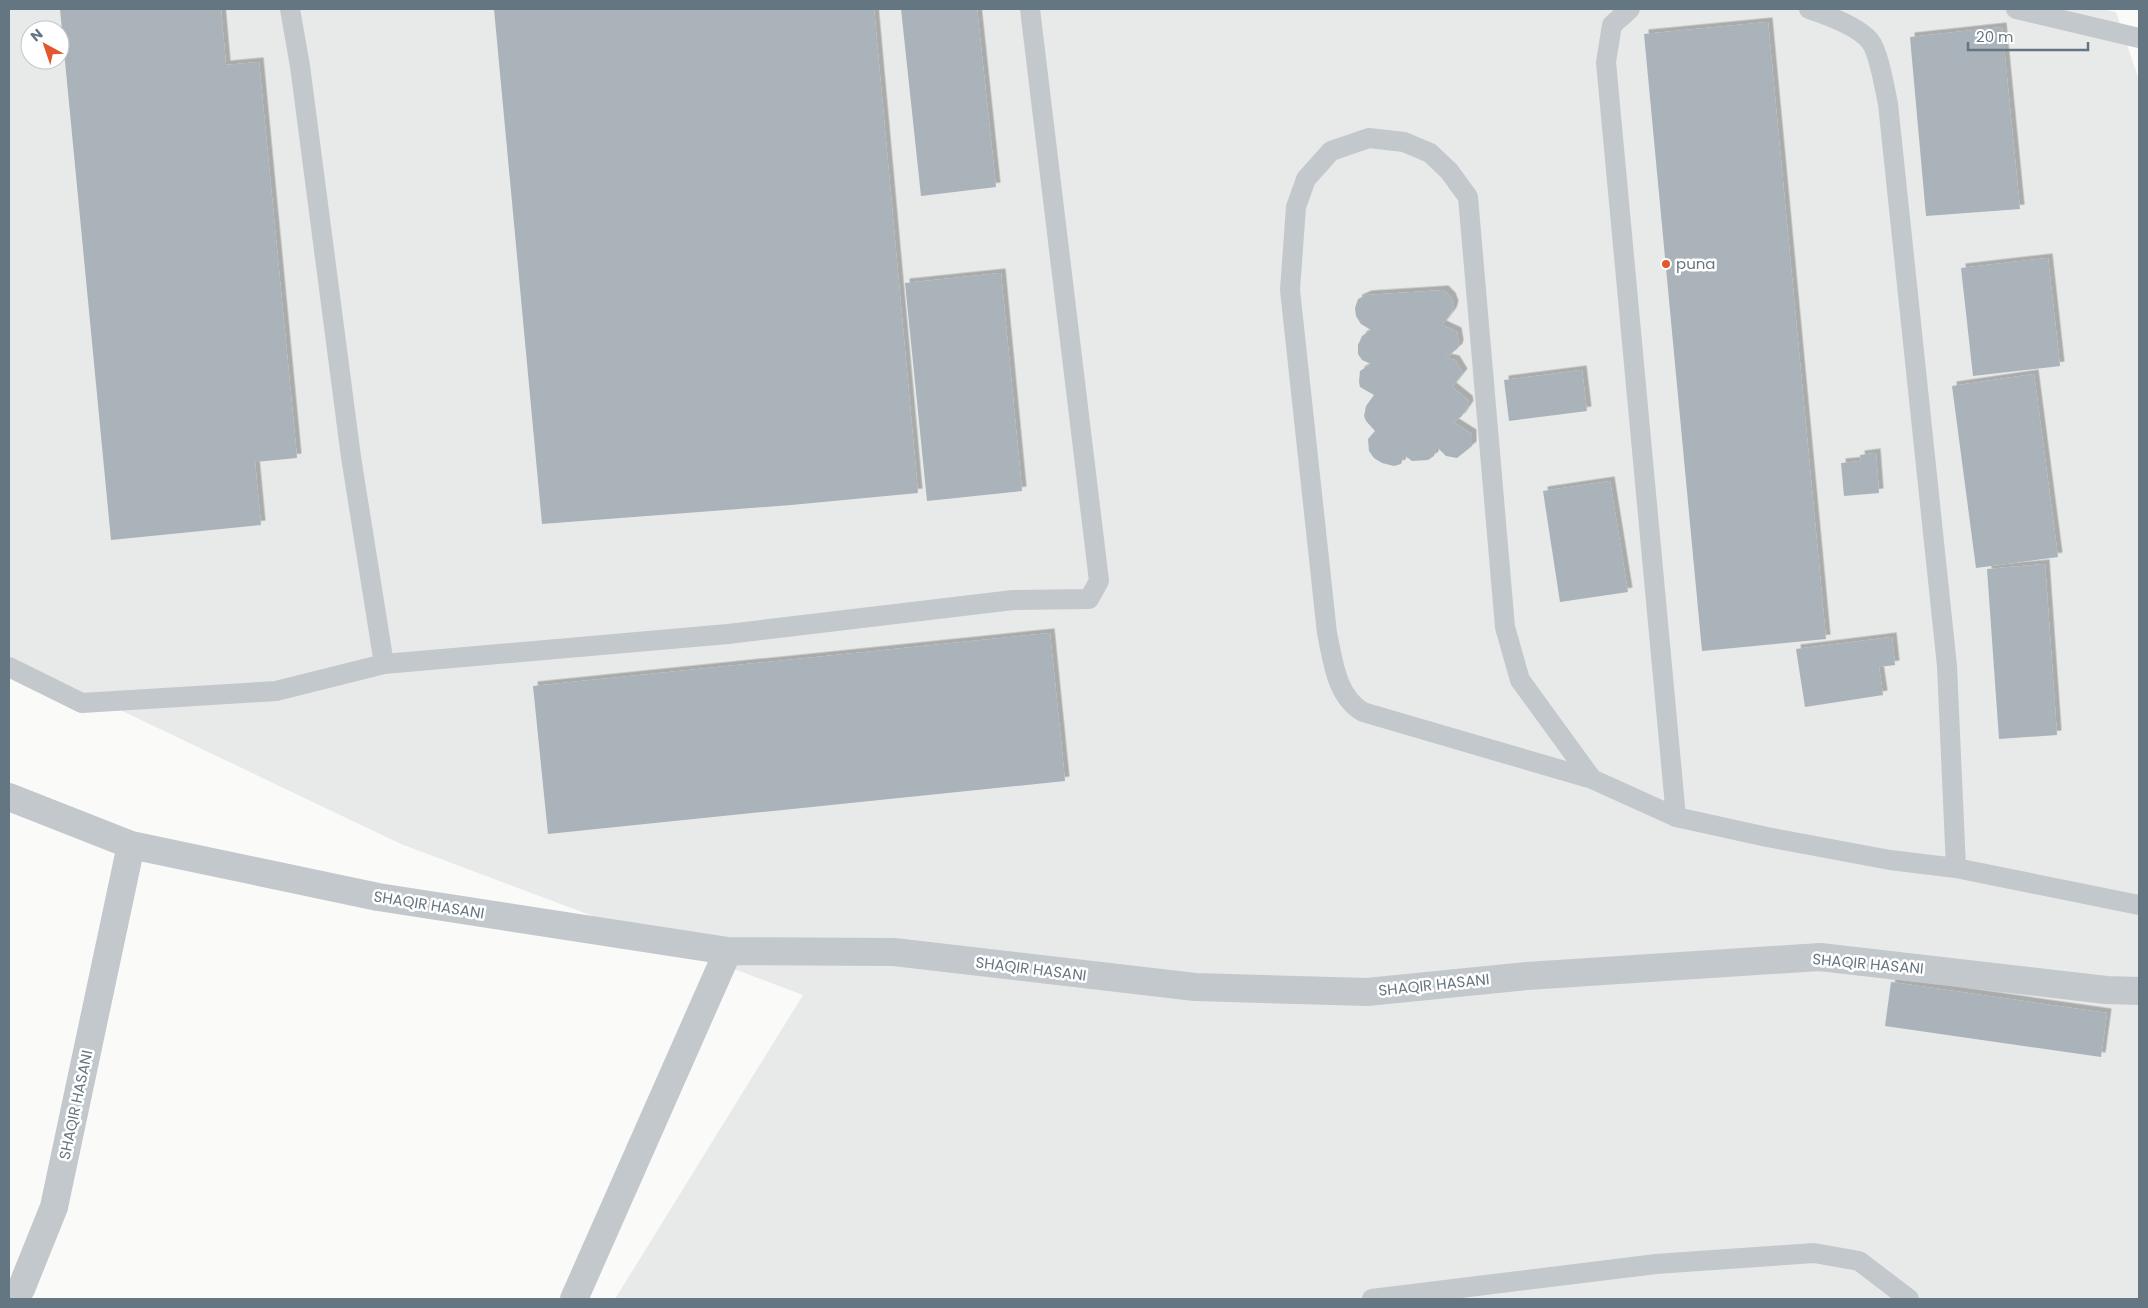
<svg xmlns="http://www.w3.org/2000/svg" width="2148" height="1308" font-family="Poppins,sans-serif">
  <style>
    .built { fill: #e8e9e9; fill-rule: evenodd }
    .building { fill: #aab3b9; filter: url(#shadow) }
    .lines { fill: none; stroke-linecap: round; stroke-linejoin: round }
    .service { stroke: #c3c8cc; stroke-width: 20 }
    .minor { stroke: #c3c8cc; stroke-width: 28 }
    .poi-dot { fill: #e4572e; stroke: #fff; stroke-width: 2 }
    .labels { text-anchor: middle; stroke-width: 5; stroke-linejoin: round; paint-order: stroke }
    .poi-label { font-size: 15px; fill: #657683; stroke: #fff; text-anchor: start }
    .street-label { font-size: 15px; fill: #657683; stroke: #fff }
  </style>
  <defs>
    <filter id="shadow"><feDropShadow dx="4.5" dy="-4.5" stdDeviation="0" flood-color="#0004"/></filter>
  </defs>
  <rect width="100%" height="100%" fill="#fafaf8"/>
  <path class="built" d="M 9,9 L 2102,9 L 2116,12 L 2139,80 L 2139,1299 L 615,1299 L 803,995 L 401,844 L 9,657 ZM 30,30 L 60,30 L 60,60 L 30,60 Z"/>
  <path class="building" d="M 60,9 L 221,9 L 226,65 L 259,62 L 297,458 L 255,462 L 261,525 L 111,540 Z
    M 494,9 L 874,9 L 918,493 L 791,505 L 542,524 Z
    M 901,9 L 977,9 L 996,187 L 921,196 Z
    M 1768,22 L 1826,639 L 1702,651 L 1644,34 Z
    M 2002,27 L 2020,209 L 1926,216 L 1910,37 Z
    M 2048,258 L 2060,366 L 1973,376 L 1961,268 Z
    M 1001,273 L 1022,491 L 927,501 L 905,283 Z
    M 1444,290 L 1451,297 L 1454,305 L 1452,312 L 1442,325 L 1457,332 L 1459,344 L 1458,348 L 1446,358 L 1455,360 L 1463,373 L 1452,387 L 1468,400 L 1469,405 L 1461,417 L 1453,422 L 1472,434 L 1472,446 L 1457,458 L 1446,456 L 1436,446 L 1434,456 L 1428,460 L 1412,461 L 1404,455 L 1401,464 L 1394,466 L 1382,463 L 1374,458 L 1369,451 L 1368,439 L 1375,431 L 1366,421 L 1364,416 L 1366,406 L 1374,395 L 1360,387 L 1359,382 L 1360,371 L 1371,364 L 1362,360 L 1358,354 L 1358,345 L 1362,336 L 1371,330 L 1361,324 L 1356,316 L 1355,308 L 1358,299 L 1367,295 Z
    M 1582,370 L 1587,411 L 1509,421 L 1504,380 Z
    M 2034,374 L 2058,557 L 1976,568 L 1952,386 Z
    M 1876,453 L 1879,493 L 1844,496 L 1841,463 L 1861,461 L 1860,455 Z
    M 1610,481 L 1628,592 L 1560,602 L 1543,491 Z
    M 2045,564 L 2057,735 L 1999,739 L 1987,569 Z
    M 1050,633 L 1065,781 L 548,834 L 533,686 Z
    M 1892,637 L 1895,665 L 1879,667 L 1883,695 L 1805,707 L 1796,649 Z
    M 1891,982 L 2107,1013 L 2101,1057 L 1885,1026 Z"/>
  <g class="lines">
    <path class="service" d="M 290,9 L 300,66 L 351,457 L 384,664
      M 1630,9 L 1612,25 L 1606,62 L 1676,817 L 1767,837 L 1890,860 L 1956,868 L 2139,905
      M 1809,9 C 1827,15 1858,26 1870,41 C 1879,52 1885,90 1888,104 L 1947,666 L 1956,868
      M 2016,9 L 2139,38
      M 9,667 L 82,703 L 276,691 L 384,664 L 728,634 L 1013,600 L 1089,599 L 1099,581 L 1030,9
      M 1592,779 L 1363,712 C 1336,696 1333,661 1327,633 L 1290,290 L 1296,207 L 1306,179 L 1331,151 L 1369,138 L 1404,142 L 1430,153 L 1449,171 L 1468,197 L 1505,627 L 1520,680 L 1592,779 L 1676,817
      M 1372,1299 L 1656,1264 L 1814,1253 L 1859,1261 L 1909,1299"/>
    <path class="minor" d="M 9,797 L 131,845 L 378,897 L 728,951 L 894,952 L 1195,987 L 1367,992 L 1527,976 L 1820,957 L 2106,990 L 2139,991
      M 13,1299 L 21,1289 L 54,1207 L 131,845
      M 574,1299 L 728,951"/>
  </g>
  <circle class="poi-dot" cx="1666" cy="264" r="5"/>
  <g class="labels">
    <g class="poi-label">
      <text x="1676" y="269">puna</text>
    </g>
    <g class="street-label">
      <text transform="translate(429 905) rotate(9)" y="5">SHAQIR HASANI</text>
      <text transform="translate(1868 964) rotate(5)" y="5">SHAQIR HASANI</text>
      <text transform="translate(1031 969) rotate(7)" y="5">SHAQIR HASANI</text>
      <text transform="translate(1434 985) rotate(-6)" y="5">SHAQIR HASANI</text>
      <text transform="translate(76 1105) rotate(-78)" y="5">SHAQIR HASANI</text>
    </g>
  </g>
  <rect width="2148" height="1308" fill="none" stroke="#657683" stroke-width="20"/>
  <g transform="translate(45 45) rotate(320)"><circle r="24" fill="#ffffff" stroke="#c1c8cd"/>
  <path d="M0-4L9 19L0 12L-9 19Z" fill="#e4572e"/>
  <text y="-8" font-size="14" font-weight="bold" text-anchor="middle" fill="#657683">N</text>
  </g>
  <path d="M1968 42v8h120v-8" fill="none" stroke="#657683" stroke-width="2.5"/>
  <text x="1976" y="42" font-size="15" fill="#657683" stroke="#ffffff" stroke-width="4" paint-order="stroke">20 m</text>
</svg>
